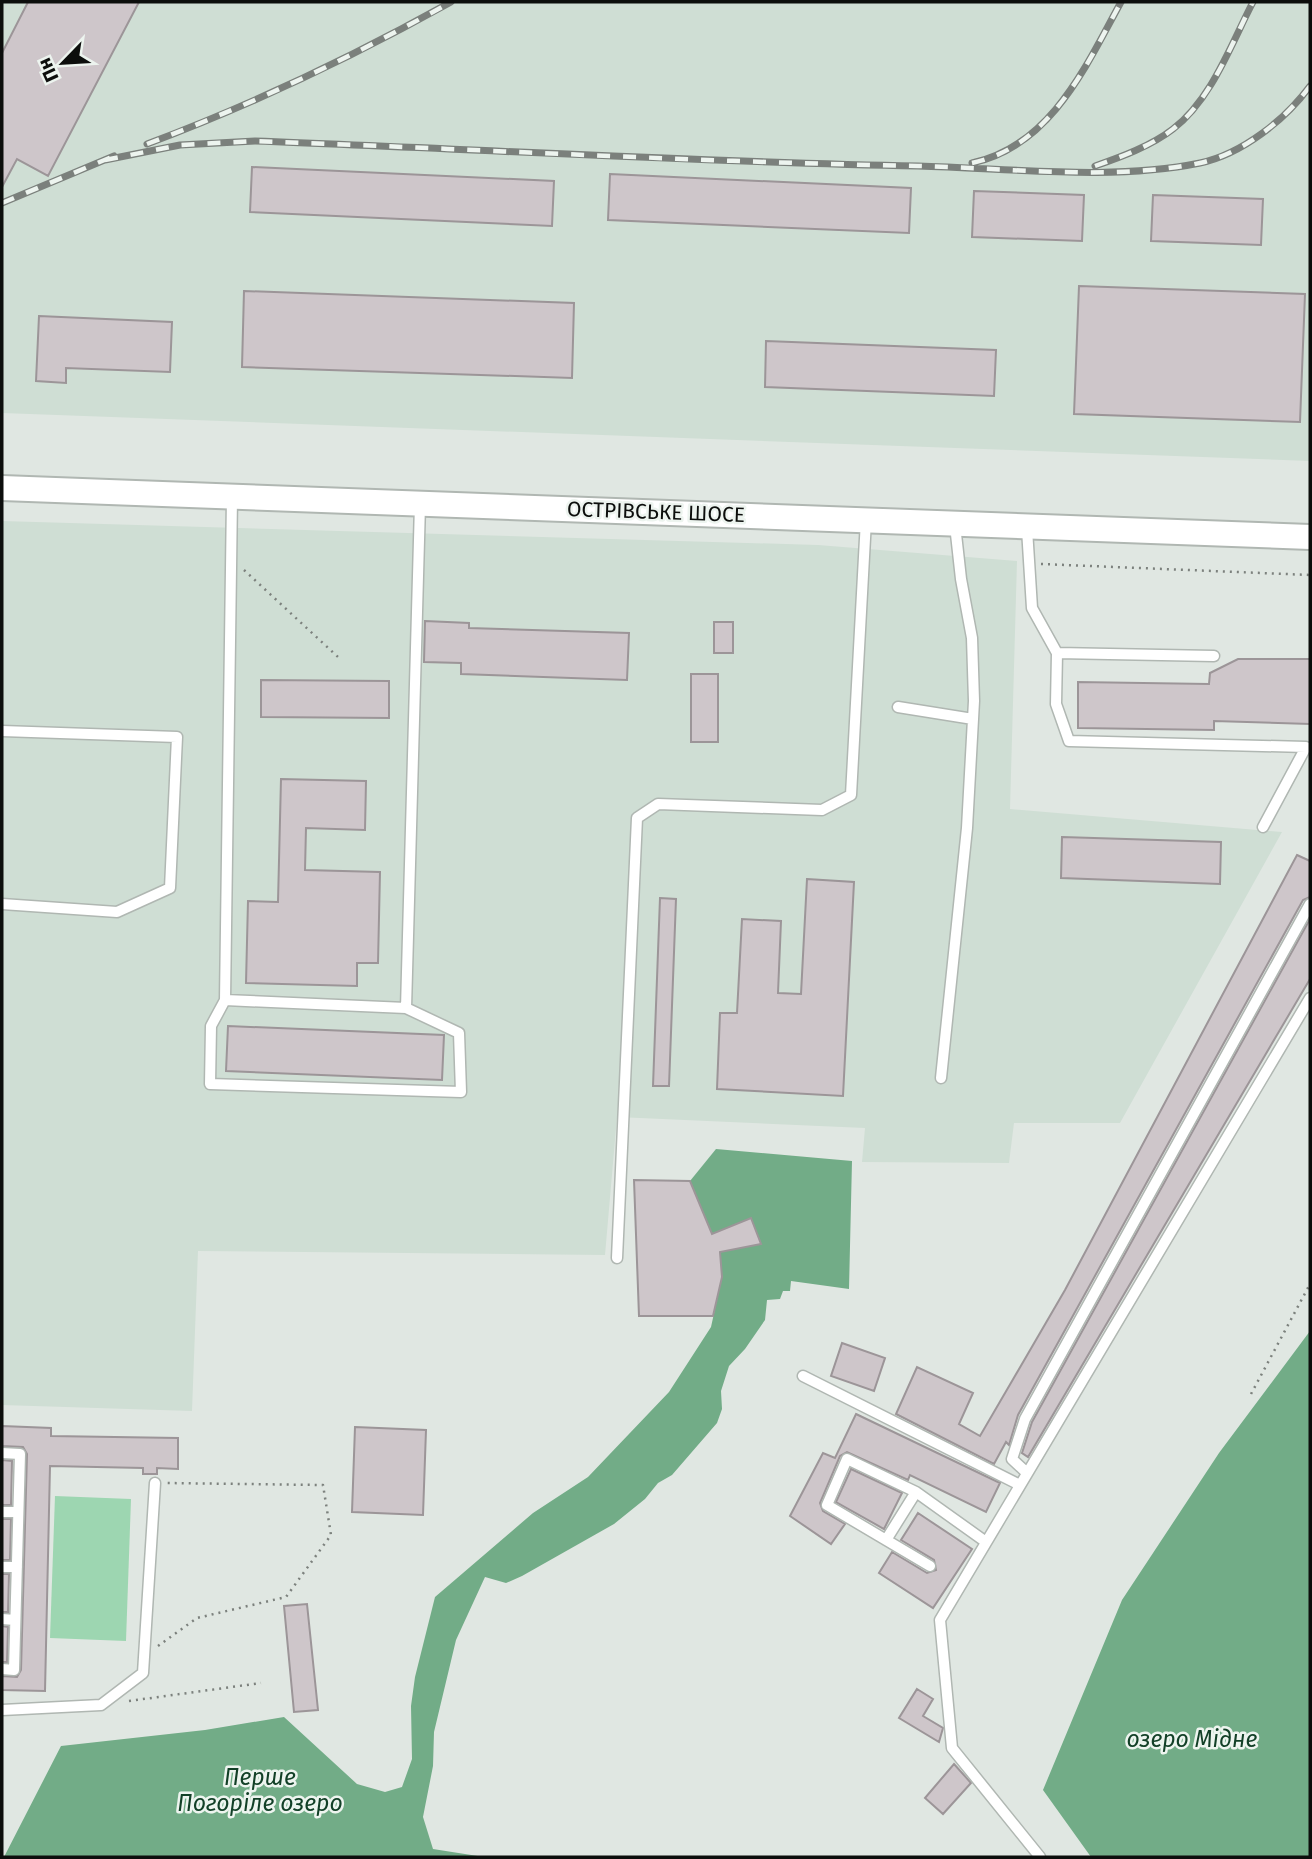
<svg xmlns="http://www.w3.org/2000/svg" width="1312" height="1859" font-family="'Fira Sans',sans-serif">
  <style>
    .built { fill: #cfded4 }
    .green { fill: #9dd6b1 }
    .water { fill: #72ac87 }
    .building { fill: #cec6ca; stroke: #9c9598; stroke-width: 2 }
    .lines { fill: none; stroke-linecap: round; stroke-linejoin: round }
    .service-casing { stroke: #b0b7b2; stroke-width: 13 }
    .tertiary-casing { stroke: #b0b7b2; stroke-width: 28 }
    .path { stroke: #7c817d; stroke-width: 2.5; stroke-dasharray: 2 5; stroke-linecap: butt }
    .service { stroke: #fff; stroke-width: 10 }
    .tertiary { stroke: #fff; stroke-width: 24 }
    .rail-casing { stroke: #7b807c; stroke-width: 7 }
    .rail { stroke: #edf4ef; stroke-width: 4.5; stroke-dasharray: 13; stroke-linecap: butt }
    .labels { text-anchor: middle; stroke-width: 5; stroke-linejoin: round; paint-order: stroke }
    .street-label { font-size: 21px; fill: #0c0e0c; stroke: #edf4ef }
    .water-label { font-size: 23px; font-style: italic; fill: #124027; stroke: #edf4ef }
  </style>
  <rect width="100%" height="100%" fill="#e0e7e2"/>
  <path class="built" d="M 2,2 L 1310,2 L 1310,461 L 2,413 Z
    M 2,521 L 818,545 L 1017,561 L 1010,809 L 1282,832 L 1120,1123 L 1014,1123 L 1009,1163 L 862,1162 L 865,1128 L 617,1117 L 605,1255 L 198,1251 L 192,1411 L 2,1405 Z"/>
  <path class="green" d="M 55,1496 L 131,1499 L 126,1641 L 50,1638 Z"/>
  <path class="water" d="M 716,1149 L 852,1161 L 849,1289 L 791,1281 L 790,1291 L 783,1291 L 780,1299 L 767,1300 L 765,1320 L 745,1349 L 729,1366 L 721,1391 L 722,1409 L 717,1423 L 672,1475 L 658,1483 L 645,1499 L 614,1524 L 522,1576 L 506,1583 L 485,1577 L 456,1640 L 434,1732 L 433,1766 L 423,1817 L 433,1849 L 484,1857 L 4,1857 L 61,1746 L 205,1730 L 284,1717 L 357,1784 L 385,1792 L 402,1787 L 412,1759 L 411,1706 L 415,1677 L 435,1597 L 533,1513 L 588,1477 L 669,1392 L 711,1327 L 722,1277 L 720,1252 L 761,1243 L 751,1218 L 712,1234 L 690,1181 Z
    M 1310,1331 L 1310,1857 L 1091,1857 L 1043,1790 L 1122,1600 L 1219,1453 Z"/>
  <path class="building" d="M 28,2 L 139,2 L 48,176 L 17,159 L 2,187 L 2,53 Z
    M 252,167 L 554,181 L 552,226 L 250,212 Z
    M 610,174 L 911,188 L 909,233 L 608,220 Z
    M 974,191 L 1084,195 L 1082,241 L 972,237 Z
    M 1153,195 L 1263,199 L 1261,245 L 1151,241 Z
    M 1079,286 L 1305,294 L 1300,422 L 1074,414 Z
    M 244,291 L 574,303 L 572,378 L 242,367 Z
    M 39,316 L 172,322 L 170,372 L 66,368 L 66,383 L 36,381 Z
    M 766,341 L 996,350 L 994,396 L 765,387 Z
    M 425,621 L 469,623 L 469,628 L 629,633 L 627,680 L 461,674 L 461,663 L 424,662 Z
    M 714,622 L 733,622 L 733,653 L 714,653 Z
    M 1238,659 L 1310,659 L 1310,724 L 1214,721 L 1214,730 L 1078,728 L 1078,682 L 1209,684 L 1210,673 Z
    M 691,674 L 718,674 L 718,742 L 691,742 Z
    M 261,680 L 389,681 L 389,718 L 261,717 Z
    M 281,779 L 366,781 L 365,830 L 306,828 L 305,870 L 380,872 L 378,963 L 357,963 L 357,986 L 246,983 L 248,901 L 278,902 Z
    M 1062,837 L 1221,842 L 1220,884 L 1061,878 Z
    M 1297,855 L 1310,861 L 1310,897 L 1303,900 L 1018,1415 L 1009,1445 L 1006,1442 L 994,1464 L 896,1414 L 917,1367 L 973,1393 L 959,1424 L 980,1436 L 1065,1290 Z
    M 807,879 L 854,882 L 843,1096 L 717,1089 L 720,1013 L 737,1013 L 742,919 L 781,921 L 778,993 L 801,994 Z
    M 660,898 L 676,899 L 669,1086 L 653,1086 Z
    M 1310,919 L 1310,979 L 1028,1457 L 1022,1453 L 1032,1422 Z
    M 228,1026 L 444,1035 L 442,1080 L 226,1071 Z
    M 634,1180 L 690,1181 L 712,1234 L 751,1218 L 761,1244 L 720,1252 L 722,1277 L 713,1316 L 639,1316 Z
    M 842,1343 L 885,1358 L 874,1391 L 831,1376 Z
    M 856,1414 L 1000,1483 L 986,1512 L 910,1475 L 908,1480 L 847,1452 L 840,1456 L 820,1503 L 823,1511 L 845,1524 L 831,1544 L 790,1516 L 823,1453 L 835,1458 Z
    M 2,1426 L 51,1428 L 51,1436 L 178,1438 L 178,1469 L 157,1468 L 157,1474 L 143,1474 L 143,1468 L 50,1466 L 45,1691 L 2,1690 L 2,1676 L 17,1677 L 21,1670 L 27,1454 L 23,1447 L 2,1446 Z
    M 355,1427 L 426,1430 L 423,1515 L 352,1512 Z
    M 2,1460 L 12,1461 L 11,1505 L 2,1505 Z
    M 851,1469 L 902,1493 L 884,1529 L 836,1502 Z
    M 918,1513 L 972,1549 L 933,1608 L 879,1573 L 892,1552 L 927,1573 L 936,1570 L 934,1560 L 901,1540 Z
    M 2,1519 L 11,1519 L 10,1560 L 2,1560 Z
    M 2,1574 L 9,1574 L 8,1612 L 2,1612 Z
    M 307,1604 L 318,1710 L 294,1712 L 284,1606 Z
    M 2,1626 L 8,1627 L 7,1662 L 2,1662 Z
    M 917,1689 L 933,1699 L 923,1716 L 943,1728 L 939,1742 L 899,1718 Z
    M 954,1764 L 971,1783 L 943,1814 L 925,1798 Z"/>
  <g class="lines">
    <g class="service-casing">
      <path id="service" d="M 232,497 L 225,1000 L 406,1008 L 420,504
        M 1027,529 L 1032,608 L 1057,653 L 1056,704 L 1069,741 L 1306,747 L 1263,827
        M 1057,653 L 1214,656
        M 898,707 L 973,719
        M 2,731 L 177,737 L 170,888 L 117,912 L 2,904
        M 225,1000 L 211,1026 L 210,1084 L 461,1092 L 459,1033 L 406,1008
        M 941,1078 L 967,828 L 974,701 L 972,638 L 961,579 L 955,525
        M 617,1258 L 637,818 L 658,804 L 822,810 L 851,795 L 866,520
        M 803,1376 L 1020,1485
        M 2,1453 L 20,1454 L 14,1670 L 2,1669
        M 1027,1473 L 1012,1459 L 1025,1419 L 1310,904
        M 916,1492 L 847,1459 L 827,1505 L 930,1566
        M 2,1512 L 18,1512
        M 886,1540 L 916,1492 L 986,1542
        M 2,1567 L 17,1567
        M 2,1619 L 15,1620
        M 2,1710 L 101,1705 L 143,1673 L 155,1483
        M 1040,1857 L 952,1748 L 940,1620 L 1310,998"/>
    </g>
    <g class="tertiary-casing">
      <path id="tertiary" d="M 2,488 L 1310,537"/>
    </g>
    <path class="path" d="M 1041,564 L 1310,575
      M 244,570 L 338,657
      M 1251,1394 L 1310,1284
      M 158,1646 L 197,1618 L 286,1597 L 331,1535 L 323,1485 L 166,1483
      M 129,1701 L 261,1683"/>
    <use href="#service" class="service"/>
    <use href="#tertiary" class="tertiary"/>
    <g class="rail-casing">
      <path id="rail" d="M 147,144 C 251,105 354,56 451,2
        M 105,160 L 180,145 L 255,141 C 476,149 697,162 918,166 C 1009,168 1111,181 1200,163 C 1242,154 1285,120 1310,86
        M 972,163 C 1051,146 1086,66 1121,2
        M 1095,166 C 1121,157 1151,146 1173,129 C 1212,99 1231,44 1253,2
        M 2,203 L 114,156"/>
    </g>
    <use href="#rail" class="rail"/>
  </g>
  <g class="labels">
    <g class="street-label">
      <text transform="translate(656 512) rotate(2)" y="7">ОСТРІВСЬКЕ ШОСЕ</text>
    </g>
    <g class="water-label">
      <text x="1192" y="1747">озеро Мідне</text>
      <text x="260" y="1785">Перше<tspan x="260" dy="26">Погоріле озеро</tspan></text>
    </g>
  </g>
  <rect width="1312" height="1859" fill="none" stroke="#0c0e0c" stroke-width="7"/>
  <g transform="translate(63 63) rotate(245)" stroke="#edf4ef" stroke-width="5" paint-order="stroke">
  <path d="M0-5L12 26L0 18L-12 26Z" fill="#0c0e0c"/>
  <text y="-10" font-size="19" font-weight="bold" text-anchor="middle" fill="#0c0e0c">Пн</text>
  </g>
</svg>
